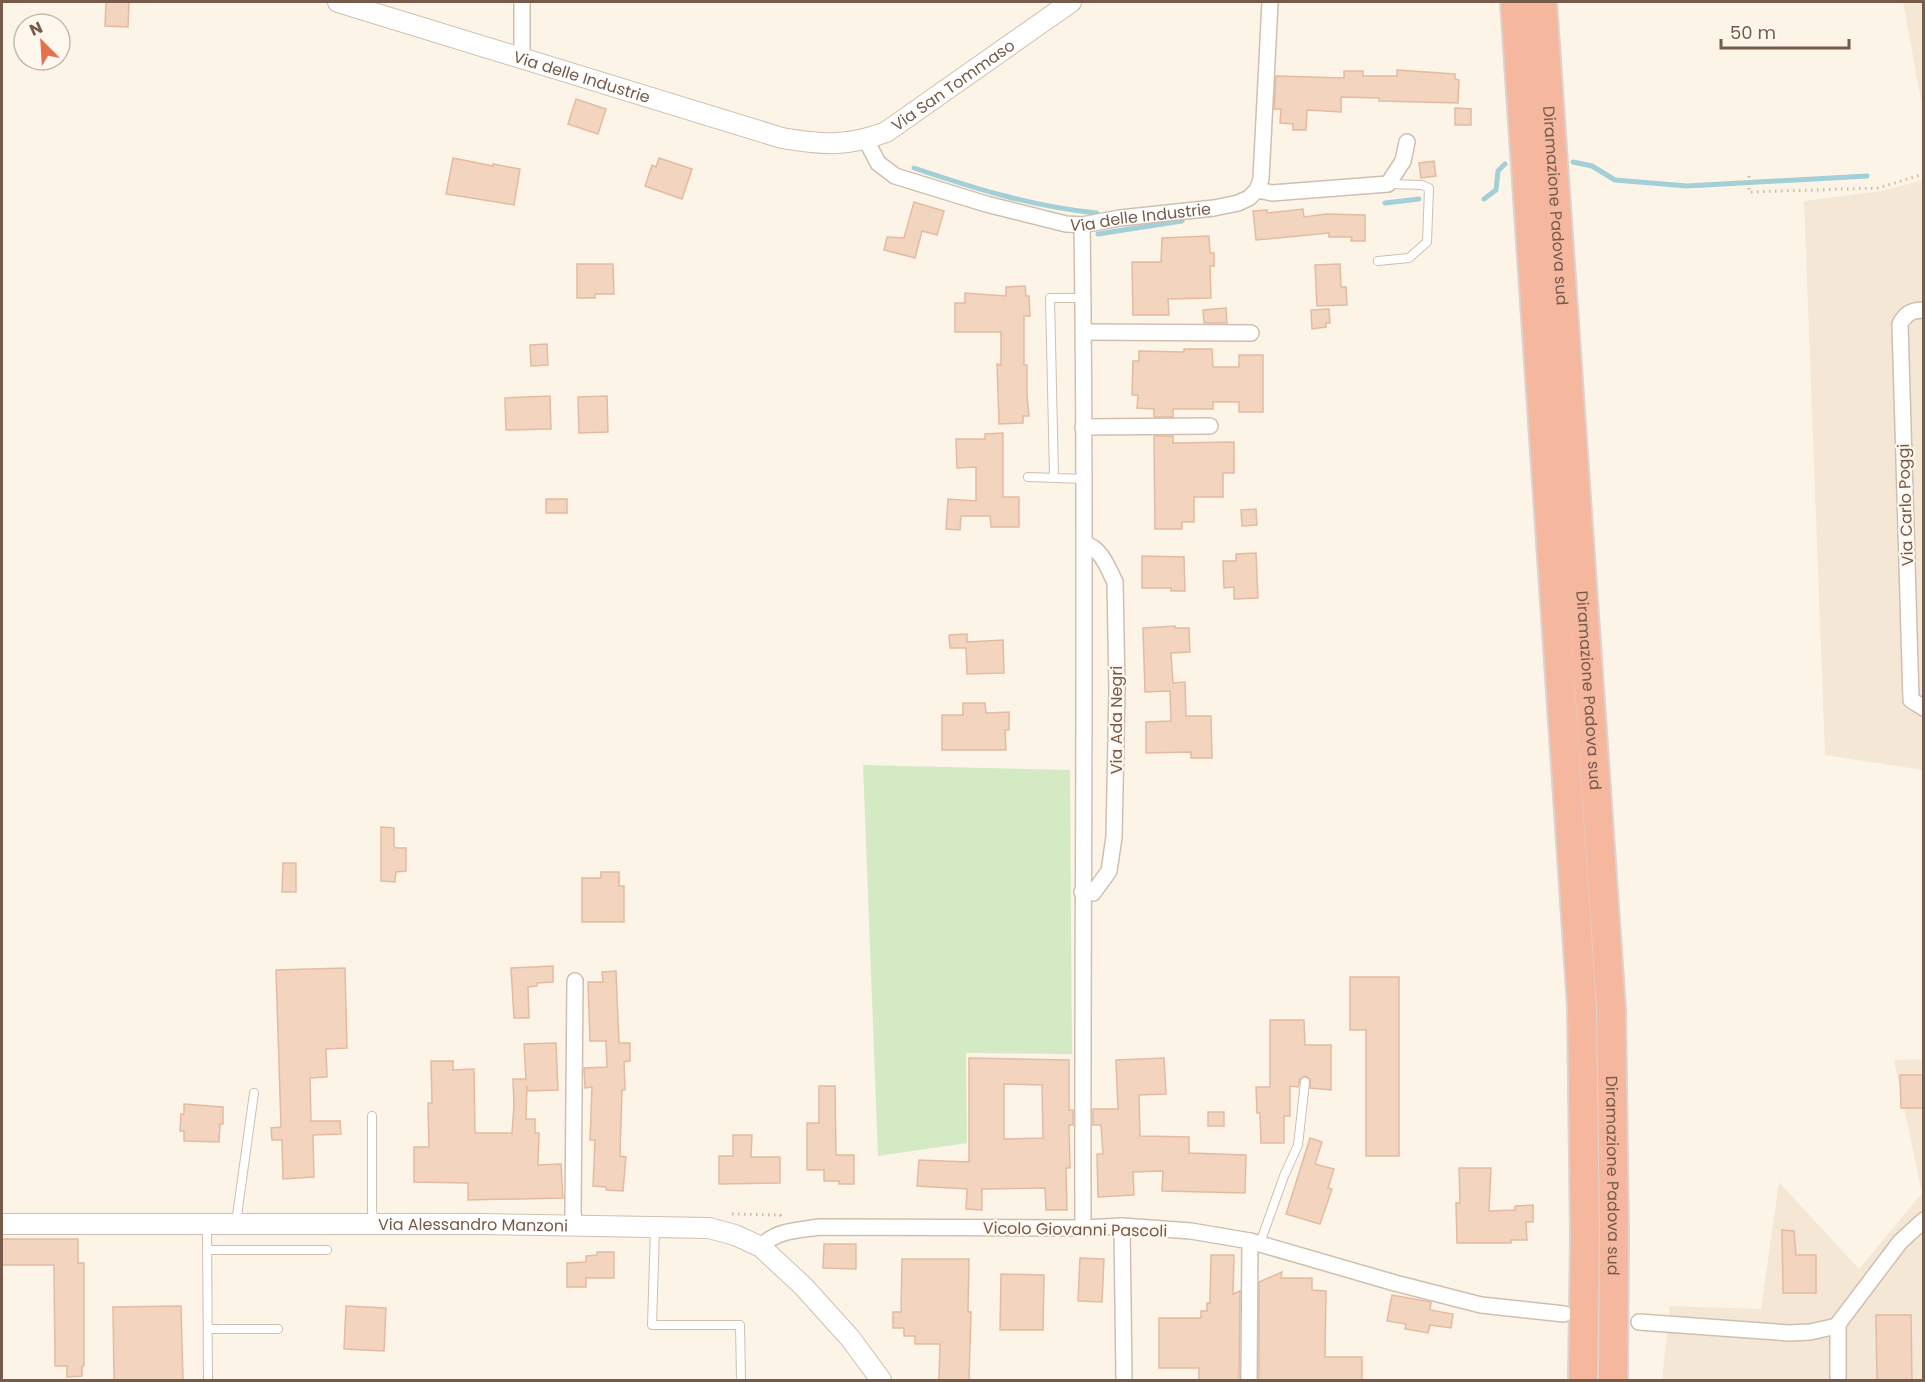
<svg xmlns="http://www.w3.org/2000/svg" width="1925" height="1382" font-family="Poppins,sans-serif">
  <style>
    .residential { fill: #f4e7d6 }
    .green { fill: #d4eac5 }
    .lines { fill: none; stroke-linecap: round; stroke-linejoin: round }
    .stream { stroke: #a2cfd8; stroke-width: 5 }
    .building { fill: #f2d4bf; stroke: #e4bba0; stroke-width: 1.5; fill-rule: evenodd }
    .service-casing { stroke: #d0bfaf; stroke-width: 10 }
    .minor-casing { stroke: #d0bfaf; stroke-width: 18 }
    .tertiary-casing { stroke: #d0bfaf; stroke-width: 22 }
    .motorway-casing { stroke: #dbd4d0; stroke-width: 32 }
    .path { stroke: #d7b7a2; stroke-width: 3; stroke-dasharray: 1.5 4.5; stroke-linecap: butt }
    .service { stroke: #fff; stroke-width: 8 }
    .minor { stroke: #fff; stroke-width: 15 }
    .tertiary { stroke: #fff; stroke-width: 20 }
    .motorway { stroke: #f6b79f; stroke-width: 28 }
    .labels { text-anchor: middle; stroke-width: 4.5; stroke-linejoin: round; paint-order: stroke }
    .street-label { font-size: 16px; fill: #765b4b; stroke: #fff8ee }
  </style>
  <rect width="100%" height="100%" fill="#fcf5e7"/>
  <path class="residential" d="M 1903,2 L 1923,2 L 1923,111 Z
    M 1923,180 L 1923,770 L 1825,755 L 1804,201 L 1881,191 Z
    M 1923,1059 L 1923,1380 L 1662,1380 L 1670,1306 L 1761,1309 L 1779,1182 L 1859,1269 L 1922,1193 L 1894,1060 Z"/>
  <path class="green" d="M 863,765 L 1070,770 L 1072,1054 L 966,1053 L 967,1143 L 878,1156 Z"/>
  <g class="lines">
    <path class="stream" d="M 1573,162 L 1592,166 L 1615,180 L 1687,186 L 1867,176
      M 914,168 C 973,188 1034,207 1097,213
      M 1484,199 L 1496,190 L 1498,171 L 1505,164
      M 1385,203 L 1419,199
      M 1098,234 L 1182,221"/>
  </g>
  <path class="building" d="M 106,2 L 129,2 L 128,27 L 105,26 Z
    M 1397,70 L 1455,74 L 1455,79 L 1459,80 L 1458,103 L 1379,101 L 1379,98 L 1341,97 L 1341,112 L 1307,110 L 1306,130 L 1293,130 L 1293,124 L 1280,123 L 1281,109 L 1274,109 L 1276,76 L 1344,78 L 1344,71 L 1363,71 L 1363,76 L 1397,76 Z
    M 576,99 L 606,109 L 598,134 L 568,124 Z
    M 1455,108 L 1471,109 L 1471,125 L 1455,125 Z
    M 453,158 L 493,166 L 493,164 L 520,169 L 514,205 L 446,194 Z
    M 659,158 L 692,169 L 682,199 L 645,186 L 652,165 L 656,167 Z
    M 1434,161 L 1436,176 L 1421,178 L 1419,163 Z
    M 914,202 L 944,211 L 937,235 L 922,231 L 915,258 L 884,250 L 887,237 L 904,238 Z
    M 1303,209 L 1304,217 L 1326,214 L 1365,215 L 1365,241 L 1351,241 L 1352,237 L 1329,237 L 1329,233 L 1256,240 L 1253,211 L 1267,210 L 1268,213 Z
    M 1209,236 L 1210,253 L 1214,253 L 1214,266 L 1210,266 L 1211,298 L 1168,299 L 1169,315 L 1133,315 L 1132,262 L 1161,262 L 1162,238 Z
    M 577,264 L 613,264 L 614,294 L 595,294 L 595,298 L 577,298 Z
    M 1340,264 L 1341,287 L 1346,287 L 1347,305 L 1317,306 L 1315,265 Z
    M 1025,286 L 1026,296 L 1029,296 L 1030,316 L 1024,316 L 1024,365 L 1027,365 L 1027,396 L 1029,416 L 1023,416 L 1023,423 L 999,424 L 997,364 L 1001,365 L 1001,332 L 955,332 L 955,303 L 965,303 L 965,293 L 1006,296 L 1006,287 Z
    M 1226,308 L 1227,323 L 1204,323 L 1203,310 Z
    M 1329,309 L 1330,323 L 1326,323 L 1326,327 L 1312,329 L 1311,310 Z
    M 547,344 L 548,365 L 531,366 L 530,345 Z
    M 1184,349 L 1212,349 L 1213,367 L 1239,367 L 1239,355 L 1263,355 L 1263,412 L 1239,412 L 1239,402 L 1213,402 L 1213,409 L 1173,409 L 1173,417 L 1154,417 L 1154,409 L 1137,408 L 1138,395 L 1132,395 L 1133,361 L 1139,361 L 1139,351 L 1184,352 Z
    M 550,396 L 551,429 L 506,430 L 505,398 Z
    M 607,396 L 608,432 L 579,433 L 578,397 Z
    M 1003,433 L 1003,497 L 1019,497 L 1019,527 L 991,527 L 990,516 L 961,516 L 960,530 L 946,529 L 948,499 L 976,501 L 976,467 L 957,468 L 956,439 L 985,439 L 985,434 Z
    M 1154,436 L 1173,436 L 1173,443 L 1234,442 L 1234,473 L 1223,473 L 1223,497 L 1194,497 L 1194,522 L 1182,522 L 1182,529 L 1155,529 Z
    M 546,499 L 567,499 L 567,513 L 546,513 Z
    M 1256,509 L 1257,525 L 1242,526 L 1241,510 Z
    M 1256,553 L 1258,598 L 1234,599 L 1234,587 L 1224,588 L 1223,561 L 1236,561 L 1236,554 Z
    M 1142,556 L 1184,557 L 1185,591 L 1171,591 L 1171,588 L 1142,588 Z
    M 1175,626 L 1175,628 L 1189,628 L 1190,652 L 1171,653 L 1173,683 L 1185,682 L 1186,716 L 1211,716 L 1212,758 L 1191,758 L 1191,752 L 1146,753 L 1146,722 L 1171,721 L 1170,691 L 1145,692 L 1143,628 Z
    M 967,634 L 967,642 L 1003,640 L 1004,673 L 967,674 L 966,648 L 950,648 L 949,635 Z
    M 963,703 L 985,703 L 986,713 L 1009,712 L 1009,730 L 1005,730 L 1006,750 L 942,750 L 942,715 L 963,715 Z
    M 381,827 L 394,828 L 394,846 L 396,848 L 406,848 L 406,871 L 396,872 L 395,882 L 381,881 Z
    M 283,863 L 296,863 L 296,892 L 282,892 Z
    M 601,872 L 619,872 L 619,886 L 624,886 L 624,922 L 582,922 L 582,878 L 601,878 Z
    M 553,966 L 553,982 L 537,983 L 537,986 L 528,987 L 529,1018 L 514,1018 L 511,968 Z
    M 345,968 L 347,1048 L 326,1049 L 327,1077 L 310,1078 L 311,1121 L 340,1121 L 341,1134 L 313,1135 L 314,1177 L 283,1179 L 282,1140 L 272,1140 L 271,1128 L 281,1127 L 276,970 Z
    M 616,971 L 619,1043 L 630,1043 L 630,1061 L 624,1062 L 625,1090 L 622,1090 L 620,1156 L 626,1157 L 623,1191 L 606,1190 L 606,1187 L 593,1186 L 595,1140 L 590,1140 L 592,1087 L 585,1088 L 584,1068 L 607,1067 L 606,1041 L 590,1041 L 588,982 L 603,982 L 602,972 Z
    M 1350,977 L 1399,977 L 1399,1156 L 1366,1156 L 1366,1030 L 1350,1030 Z
    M 1270,1020 L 1304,1020 L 1305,1045 L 1331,1045 L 1331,1090 L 1310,1088 L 1310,1079 L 1305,1076 L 1300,1079 L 1298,1087 L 1290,1086 L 1290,1116 L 1284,1116 L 1284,1143 L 1261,1143 L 1260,1113 L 1257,1113 L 1256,1087 L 1270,1087 Z
    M 556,1043 L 558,1090 L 527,1091 L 527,1086 L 526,1119 L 535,1119 L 535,1133 L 539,1133 L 538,1165 L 561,1164 L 563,1198 L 468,1200 L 468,1183 L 414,1182 L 414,1147 L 429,1147 L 428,1103 L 432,1103 L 431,1061 L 453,1061 L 453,1070 L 474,1069 L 475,1133 L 512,1133 L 514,1105 L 513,1079 L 526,1079 L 524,1044 Z
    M 969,1058 L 1069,1060 L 1069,1110 L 1073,1110 L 1073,1125 L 1069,1125 L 1070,1168 L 1066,1168 L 1067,1210 L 1046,1210 L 1045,1188 L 982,1189 L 982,1210 L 966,1209 L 967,1189 L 917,1186 L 919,1160 L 969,1162 ZM 1004,1084 L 1042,1085 L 1043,1138 L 1004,1139 Z
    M 1164,1058 L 1166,1094 L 1139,1095 L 1140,1136 L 1189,1137 L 1189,1153 L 1246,1155 L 1245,1193 L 1162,1191 L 1163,1171 L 1133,1172 L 1134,1195 L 1098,1197 L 1097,1154 L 1103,1154 L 1101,1125 L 1093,1125 L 1093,1109 L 1118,1109 L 1116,1060 Z
    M 1900,1075 L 1923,1075 L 1923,1108 L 1901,1108 Z
    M 819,1086 L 835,1086 L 836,1155 L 854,1155 L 854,1184 L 839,1184 L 839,1181 L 824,1181 L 824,1170 L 807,1170 L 807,1123 L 819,1123 Z
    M 184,1104 L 223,1107 L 223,1124 L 220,1124 L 219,1142 L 184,1141 L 184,1131 L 180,1131 L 181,1114 L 184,1114 Z
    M 1208,1112 L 1224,1112 L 1224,1126 L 1208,1126 Z
    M 733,1135 L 752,1135 L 751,1157 L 780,1157 L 780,1183 L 719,1184 L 719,1156 L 733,1156 Z
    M 1310,1138 L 1322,1142 L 1315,1164 L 1334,1169 L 1328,1188 L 1332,1189 L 1320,1224 L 1286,1214 Z
    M 1459,1168 L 1491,1168 L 1489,1211 L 1515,1210 L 1515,1206 L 1533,1205 L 1533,1222 L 1526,1222 L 1527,1240 L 1511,1240 L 1511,1243 L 1457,1243 L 1456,1203 L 1460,1203 Z
    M 1782,1230 L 1794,1231 L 1796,1255 L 1816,1255 L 1816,1293 L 1783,1293 Z
    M 2,1239 L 78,1239 L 78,1263 L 84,1263 L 84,1366 L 82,1366 L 82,1376 L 67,1377 L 67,1366 L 55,1366 L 54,1265 L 2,1265 Z
    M 824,1244 L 856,1244 L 856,1269 L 823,1268 Z
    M 597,1252 L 614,1252 L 614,1278 L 586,1278 L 586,1287 L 567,1287 L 567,1263 L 586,1262 L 586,1256 L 597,1255 Z
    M 1211,1255 L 1234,1255 L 1233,1294 L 1240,1291 L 1239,1380 L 1199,1380 L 1199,1368 L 1159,1368 L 1159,1318 L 1201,1318 L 1201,1311 L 1207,1311 L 1207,1303 L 1210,1303 Z
    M 1080,1258 L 1104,1259 L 1102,1302 L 1078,1301 Z
    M 902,1259 L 969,1259 L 968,1312 L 971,1312 L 969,1380 L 939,1380 L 940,1344 L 915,1344 L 915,1336 L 904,1336 L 904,1328 L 893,1328 L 893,1312 L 901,1312 Z
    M 1282,1272 L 1281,1278 L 1312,1278 L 1312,1290 L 1326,1291 L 1325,1357 L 1362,1357 L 1362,1380 L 1259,1380 L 1259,1282 Z
    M 1001,1274 L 1044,1275 L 1043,1330 L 1000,1330 Z
    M 1392,1295 L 1431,1302 L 1430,1310 L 1453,1314 L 1451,1328 L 1430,1325 L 1428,1333 L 1405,1329 L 1406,1324 L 1387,1321 Z
    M 181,1306 L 183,1380 L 114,1380 L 113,1307 Z
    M 346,1306 L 386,1308 L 384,1351 L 344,1349 Z
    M 1876,1315 L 1911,1315 L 1912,1380 L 1877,1380 Z"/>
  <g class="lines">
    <g class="service-casing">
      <path id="service" d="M 1378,261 L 1409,258 L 1427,242 L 1429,188 L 1422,185 L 1389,184
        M 1028,477 L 1085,479
        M 1054,477 L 1050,298 L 1083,298
        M 372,1116 L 372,1211 L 374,1222
        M 236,1223 L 254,1093
        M 207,1226 L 208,1380
        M 655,1228 L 652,1325 L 740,1325 L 741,1380
        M 1260,1243 L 1284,1176 L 1298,1145 L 1305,1082
        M 207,1250 L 327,1250
        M 208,1329 L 278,1329"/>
    </g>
    <g class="minor-casing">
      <g id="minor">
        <path d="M 522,58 L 522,2"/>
        <path id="s1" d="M 866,140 L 878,163 L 895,176 L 986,204 L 1066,224 L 1082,225 L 1120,218 L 1214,208 L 1238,203 L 1249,198 L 1257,190 L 1261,179 L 1270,2"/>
        <path d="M 1257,190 L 1272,193 L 1388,184 L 1403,161 L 1407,142"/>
        <path d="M 1082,225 C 1087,559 1082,894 1083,1228"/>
        <path d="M 1924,310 C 1912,310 1906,313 1900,324 L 1911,700 L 1924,708"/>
        <path d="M 1083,332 L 1251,333"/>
        <path d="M 1083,427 L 1210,426"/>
        <path d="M 1082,892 L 1093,893 L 1109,871 L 1114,837 L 1117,689 L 1115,582 C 1108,568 1101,548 1085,544"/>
        <path d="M 575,1225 L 573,1213 L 575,981"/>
        <path d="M 1122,1226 L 1124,1380"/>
        <path d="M 761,1247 C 775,1230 800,1230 820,1227 L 1083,1228 L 1122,1226 L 1191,1231 L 1250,1241 L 1395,1283 L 1481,1305 L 1564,1314"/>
        <path d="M 1639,1322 L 1789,1333 L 1810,1332 L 1837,1326"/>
        <path d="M 1249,1380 L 1250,1241"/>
        <path d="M 1838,1380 L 1838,1324 L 1900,1242 L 1924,1220"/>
      </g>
    </g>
    <g class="tertiary-casing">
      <g id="tertiary">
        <path id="s2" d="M 338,2 L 782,138 C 822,145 847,147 886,132 L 1071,2"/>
        <path id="s3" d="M 2,1224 L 481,1224 L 709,1228 L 735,1235 L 761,1247 L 803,1286 L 850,1338 L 881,1380"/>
      </g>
    </g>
    <g class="motorway-casing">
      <g id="motorway">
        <path d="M 1515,2 L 1582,1006 L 1585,1236 L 1583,1380"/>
        <path id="s4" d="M 1542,2 L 1611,1009 L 1614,1235 L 1613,1380"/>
      </g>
    </g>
    <path class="path" d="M 1749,176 L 1749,192 L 1878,188 L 1924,174
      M 732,1214 L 780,1215 L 781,1217"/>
    <use href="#service" class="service"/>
    <use href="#minor" class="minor"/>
    <use href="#tertiary" class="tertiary"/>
    <use href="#motorway" class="motorway"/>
  </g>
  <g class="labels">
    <g class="street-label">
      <text dy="6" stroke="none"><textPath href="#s2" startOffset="255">Via delle Industrie</textPath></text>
      <text dy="6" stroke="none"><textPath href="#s2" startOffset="652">Via San Tommaso</textPath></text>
      <text dy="6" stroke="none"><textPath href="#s4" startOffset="204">Diramazione Padova sud</textPath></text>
      <text dy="6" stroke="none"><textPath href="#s1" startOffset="300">Via delle Industrie</textPath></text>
      <text transform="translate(1905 505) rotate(-92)" y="6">Via Carlo Poggi</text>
      <text dy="6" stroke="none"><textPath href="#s4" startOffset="690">Diramazione Padova sud</textPath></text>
      <text transform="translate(1116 720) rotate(-90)" y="6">Via Ada Negri</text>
      <text dy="6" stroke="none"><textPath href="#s4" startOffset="1176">Diramazione Padova sud</textPath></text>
      <text dy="6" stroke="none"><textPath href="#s3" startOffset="471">Via Alessandro Manzoni</textPath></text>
      <text transform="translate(1075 1229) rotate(1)" y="6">Vicolo Giovanni Pascoli</text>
    </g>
  </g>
  <rect width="1925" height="1382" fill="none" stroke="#765b4b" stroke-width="6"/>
  <g transform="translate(42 42) rotate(336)"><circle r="28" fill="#fff8ee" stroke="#c8b9ad" stroke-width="1.5"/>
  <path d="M0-4.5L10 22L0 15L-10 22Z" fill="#e5724e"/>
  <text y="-9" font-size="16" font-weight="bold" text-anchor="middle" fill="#765b4b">N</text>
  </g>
  <path d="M1721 39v9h128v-9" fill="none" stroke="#765b4b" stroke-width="3"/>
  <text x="1730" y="39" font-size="18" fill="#765b4b" stroke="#fff8ee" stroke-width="4.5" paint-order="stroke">50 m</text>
</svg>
